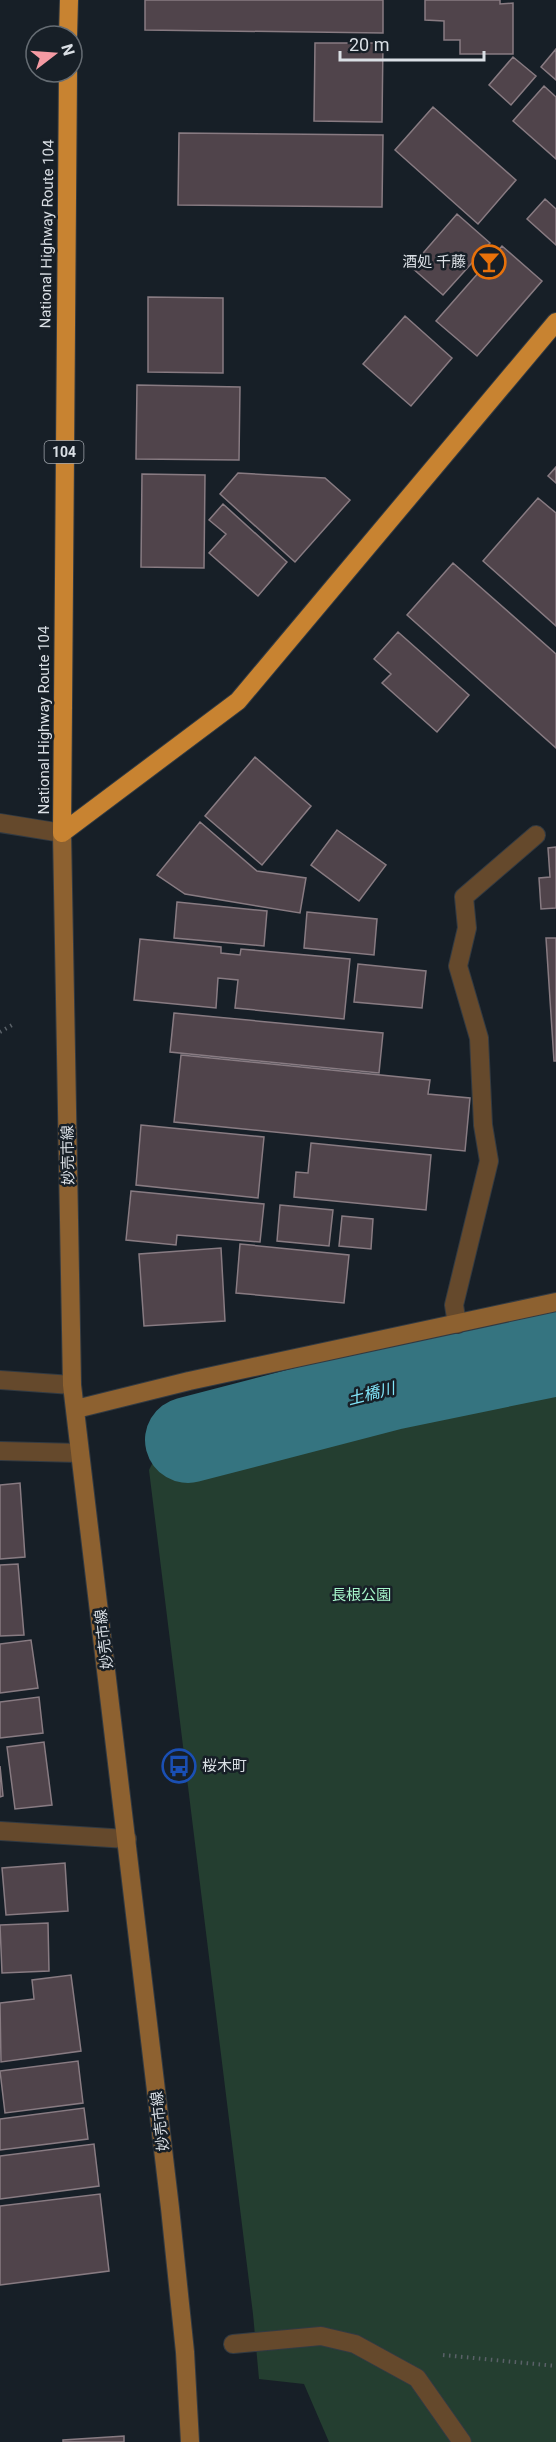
<svg xmlns="http://www.w3.org/2000/svg" width="556" height="2442" font-family="Roboto,'Noto Sans JP',sans-serif">
  <style>
    .green { fill: #243e30 }
    .lines { fill: none; stroke-linecap: round; stroke-linejoin: round }
    .river { stroke: #357480; stroke-width: 86 }
    .building { fill: #50444b; stroke: #887b82; stroke-width: 1.5 }
    .lane-casing { stroke: #323a42; stroke-width: 20 }
    .street-casing { stroke: #323a42; stroke-width: 20 }
    .secondary-casing { stroke: #323a42; stroke-width: 20 }
    .highway-casing { stroke: #323a42; stroke-width: 20 }
    .path { stroke: #5a6168; stroke-width: 4; stroke-dasharray: 1.5 4.5; stroke-linecap: butt }
    .lane { stroke: #65492c; stroke-width: 18 }
    .street { stroke: #65492c; stroke-width: 18 }
    .secondary { stroke: #8d6130; stroke-width: 18 }
    .highway { stroke: #c88331; stroke-width: 18 }
    .labels { text-anchor: middle; stroke-width: 5; stroke-linejoin: round; paint-order: stroke }
    .shield { fill: #171f27; stroke: #a0a5ac; stroke-width: 1.5 }
    .shield-label { font-size: 14px; font-weight: bold; fill: #dadfe5 }
    .street-label { font-size: 15px; fill: #dadfe5; stroke: #171f27 }
    .poi-label { font-size: 15px; fill: #dadfe5; stroke: #171f27; text-anchor: end }
    .park-label { font-size: 15px; fill: #a7f6cb; stroke: #171f27 }
    .water-label { font-size: 16px; font-style: italic; fill: #82e6fa; stroke: #171f27 }
  </style>
  <rect width="100%" height="100%" fill="#171f27"/>
  <path class="green" d="M 556,1339 L 556,2442 L 329,2442 L 304,2384 L 259,2379 L 253,2314 L 149,1470 L 164,1440 L 204,1425 L 489,1374 L 499,1352 Z"/>
  <g class="lines">
    <path class="river" d="M 188,1440 L 392,1387 L 556,1353"/>
  </g>
  <path class="building" d="M 145,0 L 383,0 L 383,33 L 145,30 Z
    M 425,0 L 500,0 L 500,4 L 513,3 L 513,54 L 460,54 L 460,40 L 444,40 L 444,21 L 425,20 Z
    M 315,43 L 383,43 L 382,122 L 314,121 Z
    M 556,49 L 556,80 L 541,67 Z
    M 513,57 L 536,76 L 511,105 L 489,85 Z
    M 544,86 L 556,97 L 556,159 L 513,121 Z
    M 433,107 L 516,180 L 478,224 L 395,150 Z
    M 179,133 L 383,135 L 382,207 L 178,205 Z
    M 545,199 L 556,209 L 556,245 L 527,219 Z
    M 457,214 L 490,243 L 443,295 L 411,267 Z
    M 502,246 L 542,281 L 477,356 L 436,321 Z
    M 148,297 L 223,298 L 223,373 L 148,372 Z
    M 405,316 L 452,358 L 411,406 L 363,364 Z
    M 137,385 L 240,387 L 239,460 L 136,459 Z
    M 556,467 L 556,483 L 548,476 Z
    M 238,473 L 325,478 L 350,500 L 295,562 L 220,494 Z
    M 142,474 L 205,475 L 204,568 L 141,567 Z
    M 538,498 L 556,513 L 556,626 L 483,561 Z
    M 223,504 L 287,562 L 258,596 L 209,553 L 226,534 L 209,520 Z
    M 453,563 L 556,654 L 556,748 L 407,615 Z
    M 398,632 L 469,695 L 437,732 L 382,683 L 391,674 L 374,659 Z
    M 255,757 L 311,806 L 262,865 L 205,816 Z
    M 200,822 L 257,871 L 306,878 L 300,913 L 185,894 L 157,875 Z
    M 337,830 L 386,865 L 359,901 L 311,865 Z
    M 556,847 L 556,908 L 541,909 L 539,878 L 550,877 L 548,848 Z
    M 177,902 L 267,911 L 264,946 L 174,938 Z
    M 307,912 L 377,919 L 374,955 L 304,948 Z
    M 546,938 L 556,938 L 556,1061 L 554,1061 Z
    M 140,939 L 221,947 L 221,953 L 240,955 L 241,949 L 350,959 L 344,1019 L 235,1008 L 238,980 L 218,978 L 216,1008 L 134,1000 Z
    M 358,964 L 426,971 L 422,1008 L 354,1002 Z
    M 174,1013 L 383,1033 L 379,1073 L 170,1052 Z
    M 181,1055 L 430,1080 L 428,1094 L 470,1098 L 465,1151 L 174,1122 Z
    M 141,1125 L 264,1137 L 258,1198 L 136,1185 Z
    M 311,1143 L 431,1155 L 426,1210 L 294,1197 L 296,1172 L 308,1173 Z
    M 131,1191 L 264,1204 L 260,1242 L 177,1235 L 176,1245 L 126,1240 Z
    M 280,1205 L 333,1210 L 329,1246 L 277,1241 Z
    M 342,1216 L 373,1219 L 371,1249 L 339,1246 Z
    M 240,1244 L 349,1255 L 344,1303 L 236,1293 Z
    M 221,1248 L 225,1321 L 144,1326 L 139,1254 Z
    M 20,1483 L 25,1557 L 0,1559 L 0,1485 Z
    M 18,1564 L 24,1635 L 0,1636 L 0,1565 Z
    M 31,1640 L 38,1688 L 0,1693 L 0,1644 Z
    M 39,1697 L 43,1733 L 0,1738 L 0,1702 Z
    M 44,1742 L 52,1805 L 15,1809 L 7,1747 Z
    M 0,1766 L 3,1796 L 0,1797 Z
    M 65,1863 L 68,1911 L 6,1915 L 2,1868 Z
    M 48,1923 L 49,1971 L 2,1973 L 0,1925 Z
    M 71,1975 L 81,2051 L 1,2062 L 0,2003 L 34,1999 L 32,1980 Z
    M 78,2061 L 83,2103 L 5,2113 L 0,2071 Z
    M 84,2108 L 88,2139 L 0,2150 L 0,2119 Z
    M 94,2144 L 99,2186 L 0,2199 L 0,2156 Z
    M 100,2194 L 109,2271 L 0,2285 L 0,2206 Z
    M 124,2436 L 124,2442 L 63,2442 L 63,2440 Z"/>
  <g class="lines">
    <g class="lane-casing">
      <path id="lane" d="M 233,2344 L 321,2336 L 355,2344 L 417,2378 L 462,2442"/>
    </g>
    <g class="street-casing">
      <path id="street" d="M 0,823 L 62,833
        M 457,1324 L 454,1305 L 489,1161 L 483,1125 L 479,1038 L 458,966 L 467,928 L 464,897 L 536,835
        M 0,1380 L 72,1385
        M 0,1451 L 79,1453
        M 0,1831 L 127,1839"/>
    </g>
    <g class="secondary-casing">
      <path id="secondary" d="M 62,833 L 72,1385 L 170,2208 L 185,2352 L 190,2442
        M 76,1409 L 189,1381 L 556,1302"/>
    </g>
    <g class="highway-casing">
      <path id="highway" d="M 68,36 L 69,0
        M 62,833 L 68,72
        M 62,833 L 238,701 L 556,322"/>
    </g>
    <path class="path" d="M 0,1032 L 12,1025
      M 443,2355 L 556,2366"/>
    <use href="#lane" class="lane"/>
    <use href="#street" class="street"/>
    <use href="#secondary" class="secondary"/>
    <use href="#highway" class="highway"/>
  </g>
  <defs>
    <g id="bar-ring" transform="scale(1.725)"><circle r="9.5" fill="#171f27" stroke="#e8710a" stroke-width="1.5"/><path d="M-6-5H6L.8 .8V4.5H3.5V6h-7V4.5H-.8V.8Z" fill="#e8710a"/></g>
    <g id="bus-ring" transform="scale(1.725)"><circle r="9.5" fill="#171f27" stroke="#1a4fb4" stroke-width="1.5"/><path d="M-5-6H5V4H4V6H2V4H-2V6H-4V4H-5ZM-3.5-4V0h7V-4ZM-3.5 1.2v1.5H-2V1.2ZM2 1.2v1.5H3.5V1.2Z" fill="#1a4fb4"/></g>
  </defs>
  <g fill-rule="evenodd">
    <use href="#bar-ring" x="489" y="262"/>
    <use href="#bus-ring" x="179" y="1766"/>
  </g>
  <g class="labels">
    <rect class="shield" x="44.5" y="441" width="39" height="22" rx="4.5"/>
    <g class="shield-label">
      <text x="64" y="457">104</text>
    </g>
    <g class="street-label">
      <text transform="translate(47 234) rotate(-89)" y="5">National Highway Route 104</text>
      <text transform="translate(44 720) rotate(-90)" y="5">National Highway Route 104</text>
      <text transform="translate(68 1155) rotate(-91)" y="5">妙売市線</text>
      <text transform="translate(104 1639) rotate(-97)" y="5">妙売市線</text>
      <text transform="translate(160 2121) rotate(-97)" y="5">妙売市線</text>
    </g>
    <g class="poi-label">
      <text x="466" y="267">酒処 千藤</text>
      <text x="202" y="1771" text-anchor="start">桜木町</text>
    </g>
    <g class="park-label">
      <text x="361" y="1600">長根公園</text>
    </g>
    <g class="water-label">
      <text transform="translate(371 1393) rotate(-14)" y="6">土橋川</text>
    </g>
  </g>
  <g transform="translate(54 54) rotate(73)"><circle r="28" fill="#171f27" stroke="#656c73" stroke-width="1.5"/>
  <path d="M0-4.5L10 22L0 15L-10 22Z" fill="#f49aa3"/>
  <text y="-9" font-size="16" font-weight="bold" text-anchor="middle" fill="#dadfe5">N</text>
  </g>
  <path d="M340 51v9h144v-9" fill="none" stroke="#dadfe5" stroke-width="3"/>
  <text x="349" y="51" font-size="18" fill="#dadfe5" stroke="#171f27" stroke-width="4.5" paint-order="stroke">20 m</text>
</svg>
